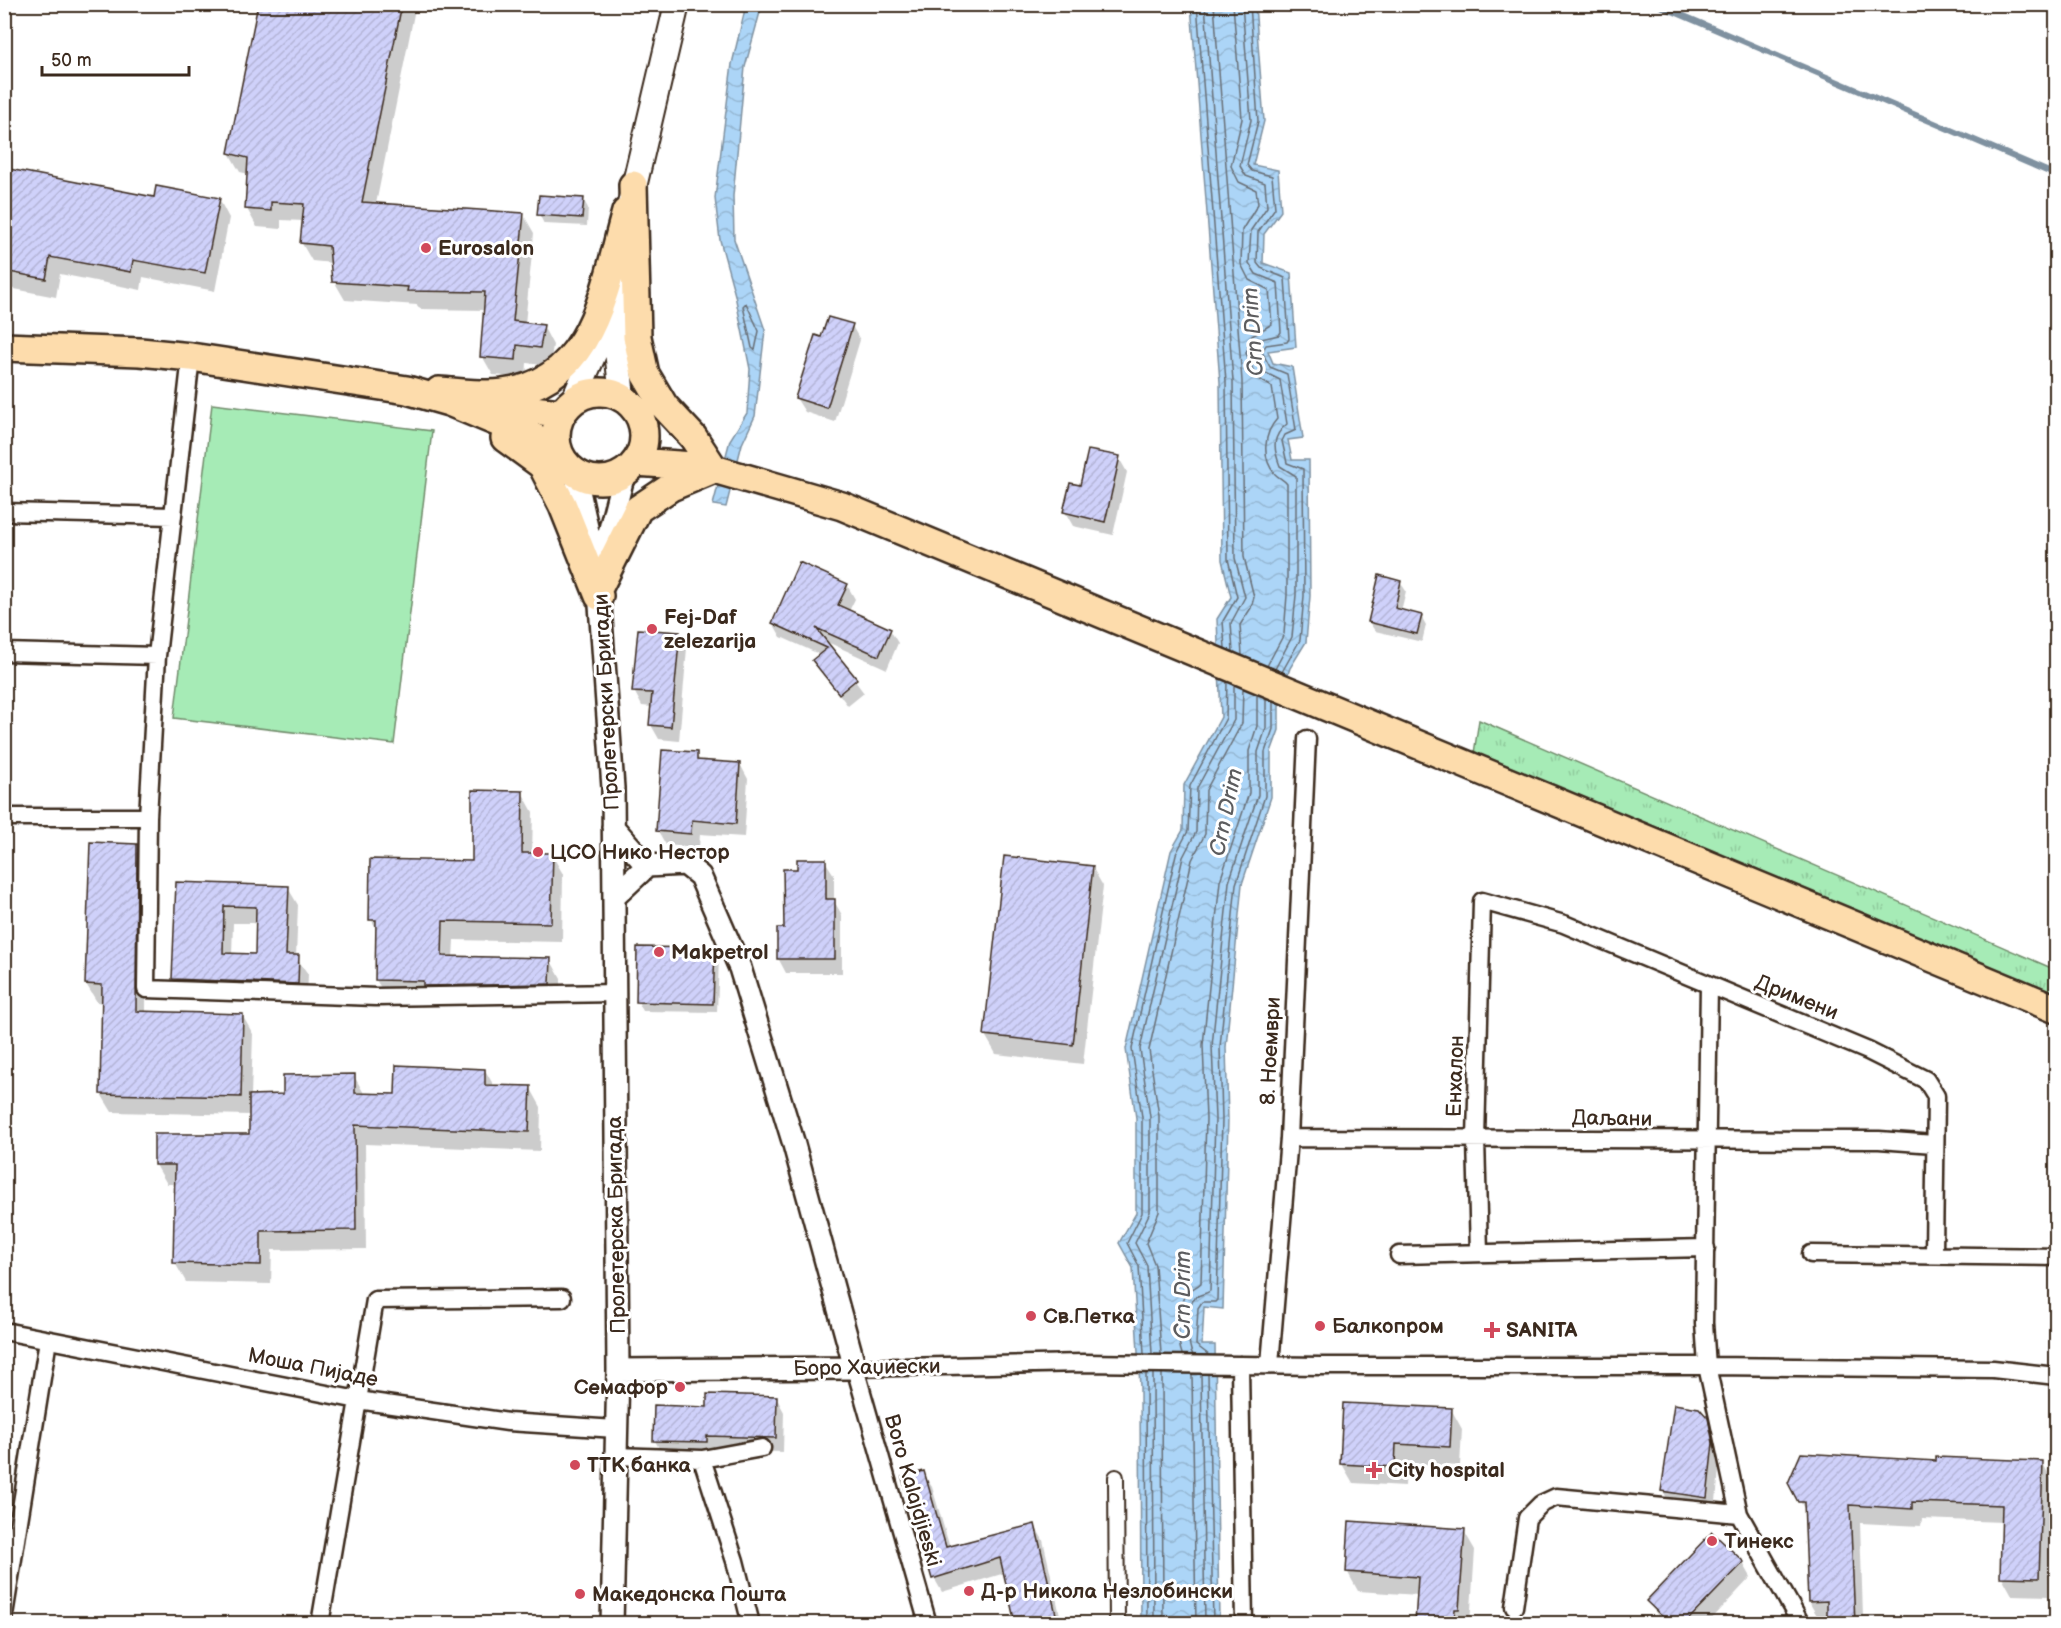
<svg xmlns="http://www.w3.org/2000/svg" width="2061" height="1628" font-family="'Balsamiq Sans',sans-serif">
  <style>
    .grass { fill: url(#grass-tufts); stroke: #708a6a; stroke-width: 1.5 }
    .green { fill: #a6ebb6; stroke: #708a6a; stroke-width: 1.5 }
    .water { fill: url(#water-waves); stroke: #7f91a0; stroke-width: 1.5 }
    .shadow { fill: #0003; fill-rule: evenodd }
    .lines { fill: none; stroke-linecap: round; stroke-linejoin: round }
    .shore { stroke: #686e75; stroke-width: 1.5 }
    .stream { stroke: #7f91a0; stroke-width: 6 }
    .building { fill: url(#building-hatch); stroke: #3b2a1e; stroke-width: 1.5; fill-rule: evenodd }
    .pedestrian-casing { stroke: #3b2a1e; stroke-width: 18 }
    .minor-casing { stroke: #3b2a1e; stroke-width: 21 }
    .tertiary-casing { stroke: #3b2a1e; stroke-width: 26 }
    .secondary-casing { stroke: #3b2a1e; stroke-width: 28 }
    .primary-casing { stroke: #3b2a1e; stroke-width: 32 }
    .pedestrian { stroke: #fff; stroke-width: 14 }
    .minor { stroke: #fff; stroke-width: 16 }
    .tertiary { stroke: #fff; stroke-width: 21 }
    .secondary { stroke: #fff; stroke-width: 24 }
    .primary { stroke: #fddcac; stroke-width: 27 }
    .poi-dot { fill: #d1495b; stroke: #fff; stroke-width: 2 }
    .labels { text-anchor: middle; stroke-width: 6; stroke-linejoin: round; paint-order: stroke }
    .poi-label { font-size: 21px; font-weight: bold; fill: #3b2a1e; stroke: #fff; text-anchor: start }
    .street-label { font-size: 21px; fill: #3b2a1e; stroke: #fff }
    .water-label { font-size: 22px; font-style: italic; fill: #5d5d5f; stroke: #fff }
  </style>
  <defs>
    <pattern id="grass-tufts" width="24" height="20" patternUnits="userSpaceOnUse" patternTransform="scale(1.5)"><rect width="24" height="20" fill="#a6ebb6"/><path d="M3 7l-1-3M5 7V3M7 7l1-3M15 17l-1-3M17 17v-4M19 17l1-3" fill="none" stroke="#90ca9c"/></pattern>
    <pattern id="water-waves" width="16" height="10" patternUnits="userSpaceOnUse" patternTransform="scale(1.5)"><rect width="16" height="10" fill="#acd5f7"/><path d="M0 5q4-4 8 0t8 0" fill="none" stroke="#95b7d3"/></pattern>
    <pattern id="building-hatch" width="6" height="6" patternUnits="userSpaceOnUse" patternTransform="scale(1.5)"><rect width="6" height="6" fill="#cfd1fa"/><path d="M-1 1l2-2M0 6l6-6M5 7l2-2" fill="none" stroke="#b3b4d6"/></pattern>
  </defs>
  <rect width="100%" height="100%" fill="#fff"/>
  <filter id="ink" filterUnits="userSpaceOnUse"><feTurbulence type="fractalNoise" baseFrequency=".0167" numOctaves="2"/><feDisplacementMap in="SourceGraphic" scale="12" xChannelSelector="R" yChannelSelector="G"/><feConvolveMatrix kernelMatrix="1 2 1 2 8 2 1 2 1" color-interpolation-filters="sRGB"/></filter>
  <g filter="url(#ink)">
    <path class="grass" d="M 1479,720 L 2056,970 L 2056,1009 L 1472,767 Z"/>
    <path class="green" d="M 212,404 L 432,431 L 394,744 L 174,718 Z"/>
    <path class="water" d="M 746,5 L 762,5 L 745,67 L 733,196 L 734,239 L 765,330 L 755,416 L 742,444 L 726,507 L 713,505 L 730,440 L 747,413 L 750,369 L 735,295 L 720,240 L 715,198 L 732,64 Z
      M 1191,5 L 1255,5 L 1264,121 L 1253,165 L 1278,170 L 1281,211 L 1264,234 L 1263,263 L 1291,273 L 1296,347 L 1268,351 L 1273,363 L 1292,367 L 1303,438 L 1288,440 L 1292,460 L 1309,460 L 1310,596 L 1306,642 L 1290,668 L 1279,701 L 1279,730 L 1271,752 L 1271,797 L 1242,884 L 1226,1047 L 1228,1119 L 1223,1309 L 1204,1307 L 1202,1345 L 1215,1345 L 1219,1623 L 1141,1623 L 1140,1386 L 1133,1268 L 1119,1243 L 1136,1213 L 1136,1118 L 1126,1049 L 1171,851 L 1183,830 L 1184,785 L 1221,717 L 1217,619 L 1231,597 L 1222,560 L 1220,382 Z"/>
    <path class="shadow" d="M 260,4 L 416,4 L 376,204 L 523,214 L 534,233 L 525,324 L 543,326 L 553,345 L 550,366 L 527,363 L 526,378 L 493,375 L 482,356 L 485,310 L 420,309 L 417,305 L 345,300 L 334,281 L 332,263 L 312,261 L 301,242 L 304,221 L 281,220 L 281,229 L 257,227 L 247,209 L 249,174 L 240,172 L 229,153 Z
      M 4,170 L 155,199 L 219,199 L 229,218 L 215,291 L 143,277 L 141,290 L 60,274 L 56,297 L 4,287 Z
      M 583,199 L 588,208 L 587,226 L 544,224 L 539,214 Z
      M 852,326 L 860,340 L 835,422 L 805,412 L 796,398 L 822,339 Z
      M 1119,458 L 1127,472 L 1113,535 L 1073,526 L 1065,512 Z
      M 1400,582 L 1406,591 L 1401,611 L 1421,616 L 1426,625 L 1422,642 L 1375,631 L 1369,622 Z
      M 847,585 L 855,599 L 849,611 L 890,630 L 898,643 L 887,669 L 825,641 L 864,693 L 848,706 L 814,660 L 821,655 L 781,637 L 773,623 Z
      M 679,634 L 687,648 L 679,741 L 659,739 L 651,725 L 652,707 L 642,706 L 634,691 Z
      M 696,754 L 701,762 L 740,764 L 748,779 L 744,837 L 700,834 L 699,848 L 666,845 L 658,831 Z
      M 522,792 L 533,812 L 532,855 L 552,855 L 563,874 L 562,942 L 454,940 L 453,958 L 550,959 L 561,979 L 561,1003 L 436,1005 L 433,1000 L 388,999 L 376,980 L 377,930 L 371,919 L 473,862 Z
      M 136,845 L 147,864 L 146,1013 L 242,1015 L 253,1034 L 251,1096 L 284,1096 L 354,1076 L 365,1095 L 396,1096 L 485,1070 L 494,1086 L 530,1087 L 541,1107 L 540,1151 L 365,1144 L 366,1249 L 272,1250 L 271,1284 L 186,1282 L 175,1263 L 176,1184 L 167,1184 L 156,1165 L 250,1135 L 250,1115 L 112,1112 L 101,1094 L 103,1003 L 97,1002 L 86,984 Z
      M 825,861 L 834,875 L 834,901 L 842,915 L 842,973 L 786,973 L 778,958 L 798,871 Z
      M 1092,867 L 1103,886 L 1083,1064 L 996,1054 L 985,1035 Z
      M 177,884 L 288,888 L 298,905 L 296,957 L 308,974 L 307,1001 L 184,996 L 174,979 ZM 233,923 L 257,923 L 256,955 L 232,955 Z
      M 714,949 L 719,958 L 717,1012 L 643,1011 L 638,1002 Z
      M 776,1397 L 784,1412 L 783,1452 L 714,1450 L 663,1455 L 655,1441 L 708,1408 Z
      M 1451,1409 L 1462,1429 L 1460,1466 L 1406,1463 L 1405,1486 L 1353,1483 L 1342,1464 Z
      M 1706,1419 L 1715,1434 L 1720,1459 L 1715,1512 L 1671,1505 L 1663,1491 Z
      M 1937,1462 L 2042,1462 L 2052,1480 L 2048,1596 L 2012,1595 L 2002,1577 L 2003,1522 L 1922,1519 L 1921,1526 L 1860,1523 L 1863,1616 L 1874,1616 L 1878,1624 L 1829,1624 L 1829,1619 L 1819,1619 L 1809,1602 L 1806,1512 L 1790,1483 Z
      M 923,1473 L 932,1487 L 950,1548 L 1035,1526 L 1043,1540 L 1062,1624 L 1017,1624 L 1005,1573 L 942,1592 L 934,1578 Z
      M 1464,1531 L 1475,1550 L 1470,1624 L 1416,1624 L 1418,1595 L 1358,1591 L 1347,1571 Z
      M 1743,1563 L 1751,1577 L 1707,1624 L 1664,1624 L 1648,1602 Z"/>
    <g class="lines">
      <path class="shore" d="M 1197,4 L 1226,382 L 1228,559 L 1237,597 L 1223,621 L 1225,648
        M 1205,4 L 1233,381 L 1235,558 L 1245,597 L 1231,623 L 1233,652
        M 1214,4 L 1242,381 L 1244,557 L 1254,597 L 1251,608 L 1240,625 L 1242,655
        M 1233,4 L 1242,119 L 1231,166 L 1239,182 L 1256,190 L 1258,204 L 1242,230 L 1241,264 L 1249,280 L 1269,290 L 1272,324 L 1252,336 L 1246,353 L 1256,377 L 1272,387 L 1277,419 C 1264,433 1261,458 1275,474 C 1279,478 1284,480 1287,484 L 1287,595 L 1284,634 L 1267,666
        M 1242,4 L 1251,120 L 1240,166 L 1246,176 L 1265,183 L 1267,207 L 1251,230 L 1249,263 L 1256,274 L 1278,283 L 1281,332 L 1279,335 L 1261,339 L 1255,353 L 1264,372 L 1280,380 L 1287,424 C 1272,436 1273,448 1280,466 L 1296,476 L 1296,595 L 1292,637 L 1275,669
        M 1250,4 L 1258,121 L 1247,165 L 1252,171 L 1272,176 L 1275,208 L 1258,232 L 1257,263 L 1261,268 L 1285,278 L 1289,339 L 1287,342 L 1266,345 L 1262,352 L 1270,367 L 1287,374 L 1296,430 L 1285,435 L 1282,441 L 1287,463 L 1303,469 L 1304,596 L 1300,640 L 1282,672
        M 746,303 L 759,331 L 755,350 L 752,348 L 743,306 Z
        M 1144,1354 L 1139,1266 L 1127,1243 L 1142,1213 L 1142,1117 L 1132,1049 L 1176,854 L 1188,831 L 1190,786 L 1226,718 L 1227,682
        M 1152,1354 L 1147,1266 L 1135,1243 L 1150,1212 L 1150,1117 L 1140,1049 L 1183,857 L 1196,832 L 1197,788 L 1234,720 L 1234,685
        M 1161,1354 L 1155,1265 L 1146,1243 L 1159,1212 L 1159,1116 L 1149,1050 L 1192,860 L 1205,834 L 1206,790 L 1242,723 L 1243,688
        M 1182,1354 C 1177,1341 1177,1306 1186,1294 C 1190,1289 1197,1287 1201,1283 L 1206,1119 L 1203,1045 L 1220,881 L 1249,793 L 1249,751 L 1257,726 L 1257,694
        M 1193,1355 C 1187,1346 1187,1307 1194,1299 C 1199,1293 1205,1295 1210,1291 L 1215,1119 L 1212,1046 L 1229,882 L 1258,795 L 1258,752 L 1266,728 L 1266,698
        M 1209,1355 L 1196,1345 L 1198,1308 L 1202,1302 L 1215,1302 L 1217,1300 L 1222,1119 L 1220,1047 L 1236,884 L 1265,796 L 1265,752 L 1273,729 L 1273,701
        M 1146,1374 L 1147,1624
        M 1153,1374 L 1154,1624
        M 1162,1374 L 1163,1624
        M 1192,1374 L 1196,1624
        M 1201,1374 L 1205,1624
        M 1208,1374 L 1213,1624"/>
      <path class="stream" d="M 1656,4 L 2056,175"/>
    </g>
    <path class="building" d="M 258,4 L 402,4 L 362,202 L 524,213 L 513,321 L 544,325 L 540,348 L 517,345 L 516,360 L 480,357 L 485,292 L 407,291 L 408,287 L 332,282 L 329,246 L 300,243 L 304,204 L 271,202 L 271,211 L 245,209 L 248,158 L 228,153 Z
      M 4,168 L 154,197 L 156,186 L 220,198 L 205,273 L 133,260 L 131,272 L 50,257 L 46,279 L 4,271 Z
      M 539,195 L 584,198 L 582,218 L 537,215 Z
      M 828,317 L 853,324 L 827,408 L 795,398 L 815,335 L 821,337 Z
      M 1088,450 L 1120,456 L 1105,522 L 1063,512 L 1070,483 L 1080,485 Z
      M 799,562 L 848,584 L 838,605 L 891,629 L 879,656 L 816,628 L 857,679 L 839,694 L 812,660 L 827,648 L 772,623 Z
      M 1379,575 L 1401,581 L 1395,608 L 1422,615 L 1417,634 L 1368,622 Z
      M 638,629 L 680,632 L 671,727 L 649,725 L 652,693 L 632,692 Z
      M 662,750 L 697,752 L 697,760 L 740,763 L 736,824 L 692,820 L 691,834 L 656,831 Z
      M 472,790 L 523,791 L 522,853 L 553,853 L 551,923 L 443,921 L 442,956 L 551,958 L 550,984 L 423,986 L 423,981 L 375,980 L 376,920 L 369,920 L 370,859 L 472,861 Z
      M 90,842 L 137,844 L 136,1011 L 243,1014 L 241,1097 L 100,1094 L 102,985 L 85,984 Z
      M 1004,856 L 1093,866 L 1073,1045 L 984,1035 Z
      M 797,859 L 826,859 L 826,899 L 835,899 L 835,959 L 777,959 L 777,928 L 784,928 L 783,869 L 797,869 Z
      M 176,882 L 289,886 L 286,955 L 299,955 L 298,984 L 172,979 ZM 224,906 L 256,907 L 255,954 L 223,953 Z
      M 637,947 L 715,948 L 713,1004 L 636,1002 Z
      M 396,1065 L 485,1069 L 485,1085 L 531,1086 L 529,1132 L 355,1125 L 356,1230 L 261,1231 L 261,1265 L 173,1263 L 175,1165 L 154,1165 L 154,1134 L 249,1134 L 249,1095 L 283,1094 L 283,1075 L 355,1074 L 355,1093 L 395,1094 Z
      M 707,1394 L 777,1396 L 776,1438 L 707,1436 L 707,1442 L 653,1441 L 654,1405 L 707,1407 Z
      M 1343,1403 L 1452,1408 L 1450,1447 L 1396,1444 L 1395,1467 L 1340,1464 Z
      M 1674,1404 L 1699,1408 L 1708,1418 L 1713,1443 L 1707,1498 L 1661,1491 Z
      M 1801,1453 L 1936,1461 L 1936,1457 L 2043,1461 L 2039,1578 L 2000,1577 L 2002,1505 L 1912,1502 L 1912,1509 L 1850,1505 L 1855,1623 L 1827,1623 L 1827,1601 L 1808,1602 L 1804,1502 L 1798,1502 L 1788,1483 Z
      M 924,1471 L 946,1547 L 1035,1524 L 1058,1623 L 1015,1623 L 1000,1558 L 932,1579 L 902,1477 Z
      M 1349,1521 L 1465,1529 L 1459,1609 L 1455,1609 L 1454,1623 L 1415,1623 L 1418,1577 L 1346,1572 Z
      M 1712,1532 L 1744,1562 L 1685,1623 L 1669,1623 L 1646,1601 Z"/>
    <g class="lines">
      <g class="pedestrian-casing">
        <path id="pedestrian" d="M 1116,1477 L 1117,1624"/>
      </g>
      <g class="minor-casing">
        <path id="minor" d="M 191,357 L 157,656 L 148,817 L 146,989 L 376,997 L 616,993
          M 4,512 L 173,516
          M 4,652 L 157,656
          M 4,817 L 148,817
          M 1709,985 L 1704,1323 L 1707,1366 L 1739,1514 L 1801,1624
          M 1289,1138 L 1879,1140 L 1934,1144
          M 1479,1253 L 1476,1139 L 1482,901 L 1564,924 L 1868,1051 L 1926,1080 L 1936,1096 L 1934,1253
          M 1811,1254 L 2056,1257
          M 1399,1255 L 1706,1248
          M 4,1331 L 358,1400 L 508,1422 L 616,1429
          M 1270,1364 L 1289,1138 L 1307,739
          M 1240,1365 L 1244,1624
          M 615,1456 L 702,1459 L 762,1448
          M 702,1459 L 735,1561 L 751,1624
          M 1514,1607 L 1527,1518 L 1541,1504 L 1556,1497 L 1739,1514
          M 4,1615 L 48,1340
          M 320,1624 L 375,1300 L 562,1298
          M 928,1624 L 855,1368 L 1083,1363 L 1321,1366 L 1707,1366 L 1993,1369 L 2056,1376"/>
      </g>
      <g class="tertiary-casing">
        <path id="tertiary" d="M 575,473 L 598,577 L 613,788 L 618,1370 L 612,1624
          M 601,565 L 624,473
          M 613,827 L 647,866
          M 614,897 L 647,866 L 685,864 L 700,876 L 740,968 L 793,1141 L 855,1368 L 618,1370"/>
      </g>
      <g class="secondary-casing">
        <path id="secondary" d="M 630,204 L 677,4
          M 613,313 L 622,397
          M 574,399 L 613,311 L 619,273"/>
      </g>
      <g class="primary-casing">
        <path id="primary" d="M 4,347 L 140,352 L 191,357 L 407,390 L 449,402 L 557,447
          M 439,391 C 459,392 483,396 503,393 C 595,382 605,285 626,212
          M556 436a44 44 0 1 1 88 0a44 44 0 1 1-88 0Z
          M 483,405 L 561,413
          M 505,438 L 542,465 L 563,506 L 599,596
          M 636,462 L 707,467 L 842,506 L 2056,1009
          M 599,587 L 638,509 L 671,487 L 714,469 L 693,437 L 664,406 L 645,374 L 637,337 L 633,185"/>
      </g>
      <use href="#pedestrian" class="pedestrian"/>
      <use href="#minor" class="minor"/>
      <use href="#tertiary" class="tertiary"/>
      <use href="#secondary" class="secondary"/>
      <use href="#primary" class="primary"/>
    </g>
  </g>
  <g class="poi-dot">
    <circle cx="426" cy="248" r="6"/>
    <circle cx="652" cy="629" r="6"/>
    <circle cx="538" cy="852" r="6"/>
    <circle cx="659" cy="952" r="6"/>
    <circle cx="1031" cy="1316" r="6"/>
    <circle cx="1320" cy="1326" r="6"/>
    <path d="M1489 1321h6v6h6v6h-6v6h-6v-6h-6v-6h6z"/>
    <circle cx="680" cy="1387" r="6"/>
    <circle cx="575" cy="1465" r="6"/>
    <path d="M1371 1461h6v6h6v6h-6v6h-6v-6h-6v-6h6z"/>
    <circle cx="1712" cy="1541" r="6"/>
    <circle cx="969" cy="1591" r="6"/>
    <circle cx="580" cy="1594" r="6"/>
  </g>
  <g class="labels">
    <g class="poi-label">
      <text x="438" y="255">Eurosalon</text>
      <text x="664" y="624">Fej-Daf<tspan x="664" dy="24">zelezarija</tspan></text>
      <text x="550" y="859">ЦСО Нико Нестор</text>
      <text x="671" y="959">Makpetrol</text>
      <text x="1043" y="1323">Св.Петка</text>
      <text x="1332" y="1333">Балкопром</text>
      <text x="1506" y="1337">SANITA</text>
      <text x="668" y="1394" text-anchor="end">Семафор</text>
      <text x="587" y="1472">TTK банка</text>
      <text x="1388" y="1477">City hospital</text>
      <text x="1724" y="1548">Тинекс</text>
      <text x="981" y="1598">Д-р Никола Незлобински</text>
      <text x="592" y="1601">Македонска Пошта</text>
    </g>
    <g class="street-label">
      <text transform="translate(606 702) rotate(-93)" y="7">Пролетерски Бригади</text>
      <text transform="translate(1797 997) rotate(22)" y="7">Дримени</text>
      <text transform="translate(1270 1051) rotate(-87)" y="7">8. Ноември</text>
      <text transform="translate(1455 1076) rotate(-88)" y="7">Енхалон</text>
      <text transform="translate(1612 1118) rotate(1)" y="7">Даљани</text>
      <text transform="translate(616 1225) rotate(-91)" y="7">Пролетерска Бригада</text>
      <text transform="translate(313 1367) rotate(11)" y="7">Моша Пијаде</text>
      <text transform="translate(867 1367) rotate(-1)" y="7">Боро Хаџиески</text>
      <text transform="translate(913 1490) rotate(74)" y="7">Boro Kalajdjieski</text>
    </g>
    <g class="water-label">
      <text transform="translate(1252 332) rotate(-94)" y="8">Crn Drim</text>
      <text transform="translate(1225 812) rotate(-78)" y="8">Crn Drim</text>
      <text transform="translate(1182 1295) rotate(-90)" y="8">Crn Drim</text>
    </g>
  </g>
  <rect width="2061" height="1628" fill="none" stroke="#fff" stroke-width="24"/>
  <rect x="12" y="12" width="2037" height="1604" fill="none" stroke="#3b2a1e" stroke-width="2" filter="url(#ink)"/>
  <path d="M42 66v9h147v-9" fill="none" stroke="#3b2a1e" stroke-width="3"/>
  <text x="51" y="66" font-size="18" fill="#3b2a1e" stroke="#ffffff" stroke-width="4.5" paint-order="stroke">50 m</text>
</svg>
